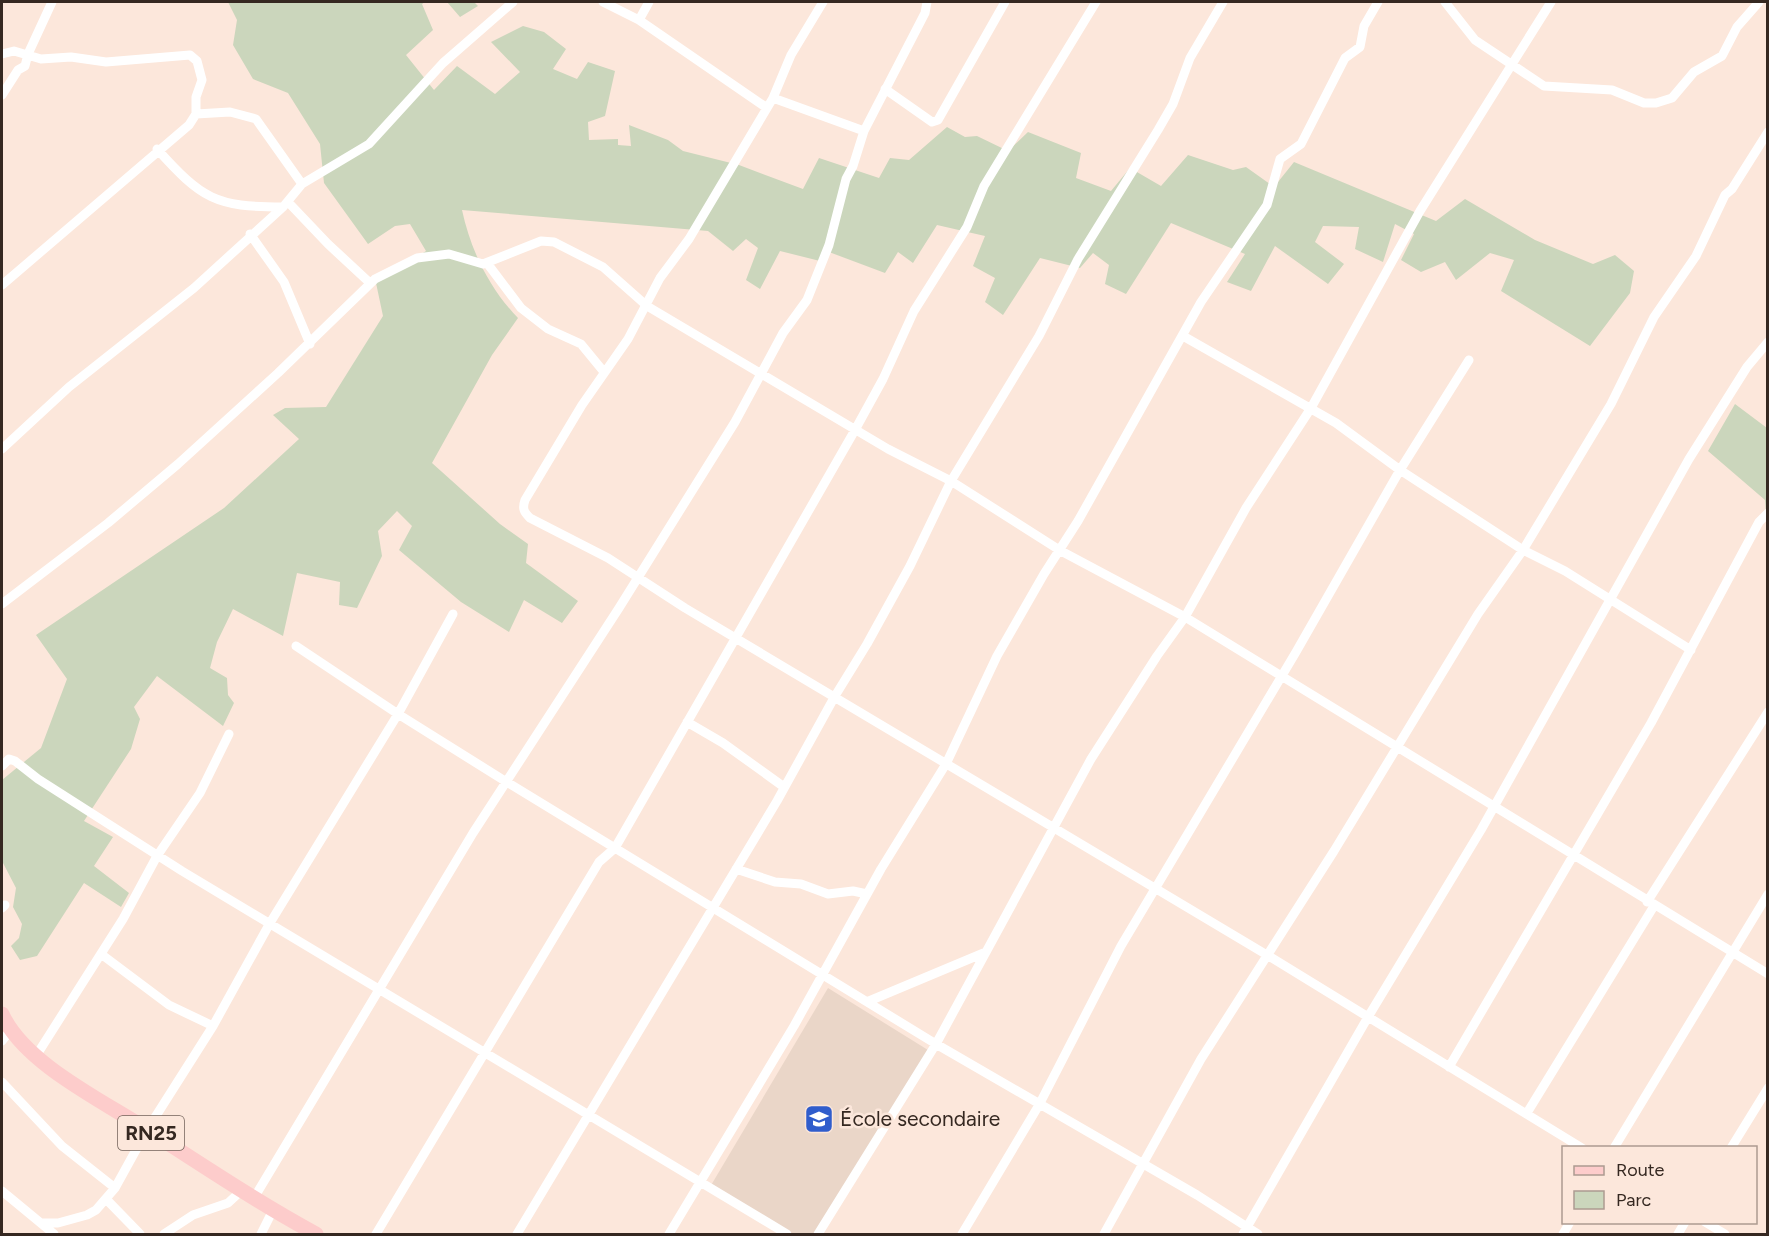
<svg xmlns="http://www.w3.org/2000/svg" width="1769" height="1236" font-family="Figtree,sans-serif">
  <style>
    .education { fill: #ead6c8 }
    .green { fill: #cbd6bc }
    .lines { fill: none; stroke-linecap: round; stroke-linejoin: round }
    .minor { stroke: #fff; stroke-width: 9 }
    .primary { stroke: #fdcccb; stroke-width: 15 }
    .labels { text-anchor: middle; stroke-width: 5; stroke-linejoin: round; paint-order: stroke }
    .shield { fill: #fce7db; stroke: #716159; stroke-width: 1.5 }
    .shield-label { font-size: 20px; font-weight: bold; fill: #352821 }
    .poi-label { font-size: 21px; fill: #352821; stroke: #fce7db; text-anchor: start }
  </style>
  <rect width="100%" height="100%" fill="#fce7db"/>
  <path class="education" d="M 828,988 L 928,1050 L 817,1234 L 789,1234 L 710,1187 Z"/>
  <path class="green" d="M 228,2 L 425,2 L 422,4 L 433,30 L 406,55 L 434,90 L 457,66 L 495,94 L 520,72 L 491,42 L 523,26 L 544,32 L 566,49 L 553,69 L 577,79 L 588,62 L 615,71 L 605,116 L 588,122 L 589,140 L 618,139 L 618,145 L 631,146 L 629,125 L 668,140 L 683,151 L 739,165 L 803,189 L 819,158 L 879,178 L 890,158 L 909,160 L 947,127 L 965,137 L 977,136 L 1008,151 L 1028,132 L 1081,153 L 1076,178 L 1111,191 L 1130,168 L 1161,186 L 1188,155 L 1233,170 L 1246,167 L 1274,187 L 1294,162 L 1436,221 L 1465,199 L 1535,240 L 1593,264 L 1615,255 L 1634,271 L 1630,293 L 1590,346 L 1501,291 L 1514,260 L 1490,253 L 1456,280 L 1445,262 L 1421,272 L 1401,260 L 1414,234 L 1395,224 L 1383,262 L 1355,249 L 1359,227 L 1323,226 L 1315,242 L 1344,264 L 1328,284 L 1275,246 L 1251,291 L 1227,282 L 1245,254 L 1171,223 L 1126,294 L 1105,284 L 1109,265 L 1093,253 L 1080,268 L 1040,258 L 1003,315 L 985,302 L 995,278 L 973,266 L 985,236 L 937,225 L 913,263 L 898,252 L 885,273 L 829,252 L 820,261 L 780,251 L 760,289 L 746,280 L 758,248 L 746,239 L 733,251 L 708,231 L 462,210 C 471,251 489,288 518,318 L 492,355 L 432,463 L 500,524 L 528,544 L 526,563 L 578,601 L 562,623 L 524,600 L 509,632 L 461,602 L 399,550 L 412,526 L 397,511 L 378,531 L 382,556 L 357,608 L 339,605 L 340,582 L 297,573 L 283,636 L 233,609 L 217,642 L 210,668 L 227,678 L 228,695 L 234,703 L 223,726 L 157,676 L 134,707 L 140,719 L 131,749 L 84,821 L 113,837 L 94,866 L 129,893 L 121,907 L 84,883 L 37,956 L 20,960 L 11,946 L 19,938 L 22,924 L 13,907 L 16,888 L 2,861 L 2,780 L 41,748 L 67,679 L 36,635 L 224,508 L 299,439 L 273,415 L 285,408 L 326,407 L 383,316 L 376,283 L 426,251 L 410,224 L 395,226 L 368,244 L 324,183 L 320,144 L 288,93 L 253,79 L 233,45 L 237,20 Z
    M 447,2 L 474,2 L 478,6 L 460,17 Z
    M 1735,404 L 1767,428 L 1767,525 L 1765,500 L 1708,451 Z"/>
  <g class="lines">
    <path class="minor" d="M 603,2 L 639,20 L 767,108
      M 823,2 L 791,55 L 773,98 L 689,239 L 660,278 L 628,339 L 582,405 L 525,500 C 522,509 524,512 530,518 L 608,558 L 685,608 L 1267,955 L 1582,1148
      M 1445,2 L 1475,40 L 1544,86 L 1612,90 L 1644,103 L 1656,103 L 1672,98 L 1694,72 L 1722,56 L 1737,27 L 1759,2
      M 639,20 L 649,2
      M 2,54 L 14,51 L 41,59 L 71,57 L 106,62 L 190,55 L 197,61 L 202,80 L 196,97 L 196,114 L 189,125 L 2,285
      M 885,89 L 932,122 L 938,120 L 1005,2
      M 2,95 L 18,70 L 25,66 L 28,54 L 52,2
      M 773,98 L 864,131
      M 196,114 L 230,112 L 256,119 L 302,184
      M 157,149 C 202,199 215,207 283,207
      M 288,202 L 328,244 L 370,283
      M 250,234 L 284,282 L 310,344
      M 487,263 L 521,308 L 548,329 L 581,344 L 604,372
      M 1183,336 L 1336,423 L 1400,470 L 1523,550 L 1565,571 L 1691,650
      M 2,449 L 69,387 L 194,288 L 283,207 L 302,184 L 369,144 L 443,63 L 513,2
      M 2,604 L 108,523 L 178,464 L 278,373 L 375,279 L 417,258 L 449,254 L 483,264 L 541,241 L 554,242 L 603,267 L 647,306 L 888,449 L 951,481 L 1061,551 L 1185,617 L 1768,974
      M 296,646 L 398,714 L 505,781 L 936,1044 L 1197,1195 L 1258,1234
      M 687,722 L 723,743 L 784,787
      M 2,766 L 9,759 L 15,761 L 38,779 L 182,871 L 787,1234
      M 736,869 L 775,882 L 801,884 L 828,894 L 853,891 L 867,894
      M 1647,902 L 1768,712
      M 2,908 L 5,905
      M 101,954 L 169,1005 L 213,1026
      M 869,1001 L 986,952
      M 2,1041 L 10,1031
      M 36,1056 L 123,919 L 157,856 L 200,793 L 229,734
      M 1449,1067 L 1651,723 L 1759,522 L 1768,513
      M 2,1082 L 62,1146 L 115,1188
      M 1527,1113 L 1654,906
      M 1614,1148 L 1768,894
      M 1731,1148 L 1768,1088
      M 2,1191 L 54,1234
      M 254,1198 L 473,833 L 619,608 L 735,422 L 783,333 L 807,300 L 829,245 L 846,179 L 853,166 L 864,131 L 925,13 L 927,2
      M 106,1199 L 140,1234
      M 1705,1222 L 1725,1234
      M 42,1223 L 58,1223 L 87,1215 L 96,1210 L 115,1188 L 147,1130 L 213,1026 L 270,923 L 398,714 L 453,614
      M 164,1234 L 193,1215 L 228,1203 L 241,1191
      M 261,1234 L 273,1210
      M 376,1234 L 599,862 L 615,848 L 855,430 L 883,379 L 914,311 L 967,227 L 984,186 L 1096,2
      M 517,1234 L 777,801 L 835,696 L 867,644 L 910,566 L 951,481 L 1039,336 L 1078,259 L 1158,130 L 1173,104 L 1190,58 L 1223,2
      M 669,1234 L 794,1026 L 881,869 L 946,764 L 997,656 L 1044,574 L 1078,521 L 1201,302 L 1267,205 L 1280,159 L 1301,144 L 1345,58 L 1360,47 L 1364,26 L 1378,2
      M 818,1234 L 936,1044 L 1091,759 L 1157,656 L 1185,617 L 1246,508 L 1311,408 L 1420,211 L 1551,2
      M 962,1234 L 1039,1105 L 1121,946 L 1296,652 L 1400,470 L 1469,360
      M 1104,1234 L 1201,1059 L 1334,851 L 1478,614 L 1523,550 L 1611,404 L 1654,317 L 1696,256 L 1725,195 L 1732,189 L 1768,132
      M 1243,1234 L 1368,1017 L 1481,830 L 1689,459 L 1747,367 L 1768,342
      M 1563,1234 L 1570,1222
      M 1678,1234 L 1685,1222"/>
    <path class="primary" d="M 2,1014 C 24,1063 101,1100 146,1129 C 202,1165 257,1202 316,1234"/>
  </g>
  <defs>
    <g id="school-square" transform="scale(1.5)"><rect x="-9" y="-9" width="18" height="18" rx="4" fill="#305dcc" stroke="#fce7db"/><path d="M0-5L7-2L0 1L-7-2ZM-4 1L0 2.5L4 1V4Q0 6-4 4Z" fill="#fff"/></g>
  </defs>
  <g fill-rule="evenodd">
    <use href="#school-square" x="819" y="1119"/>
  </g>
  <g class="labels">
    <rect class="shield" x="118" y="1116" width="66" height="34" rx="4.5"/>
    <g class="shield-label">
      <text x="151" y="1140">RN25</text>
    </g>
    <g class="poi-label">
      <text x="840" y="1126">École secondaire</text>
    </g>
  </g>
  <rect width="1769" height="1236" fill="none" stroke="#352821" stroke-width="6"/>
  <rect x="1562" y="1146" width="195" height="78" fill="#fce7db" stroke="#ac9b91" stroke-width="1.5"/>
  <rect x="1574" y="1166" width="30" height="9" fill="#fdcccb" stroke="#ac9b91" stroke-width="1.5"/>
  <text x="1616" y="1176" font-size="18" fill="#352821">Route</text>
  <rect x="1574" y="1191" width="30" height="18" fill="#cbd6bc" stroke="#ac9b91" stroke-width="1.5"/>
  <text x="1616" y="1206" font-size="18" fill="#352821">Parc</text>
</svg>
